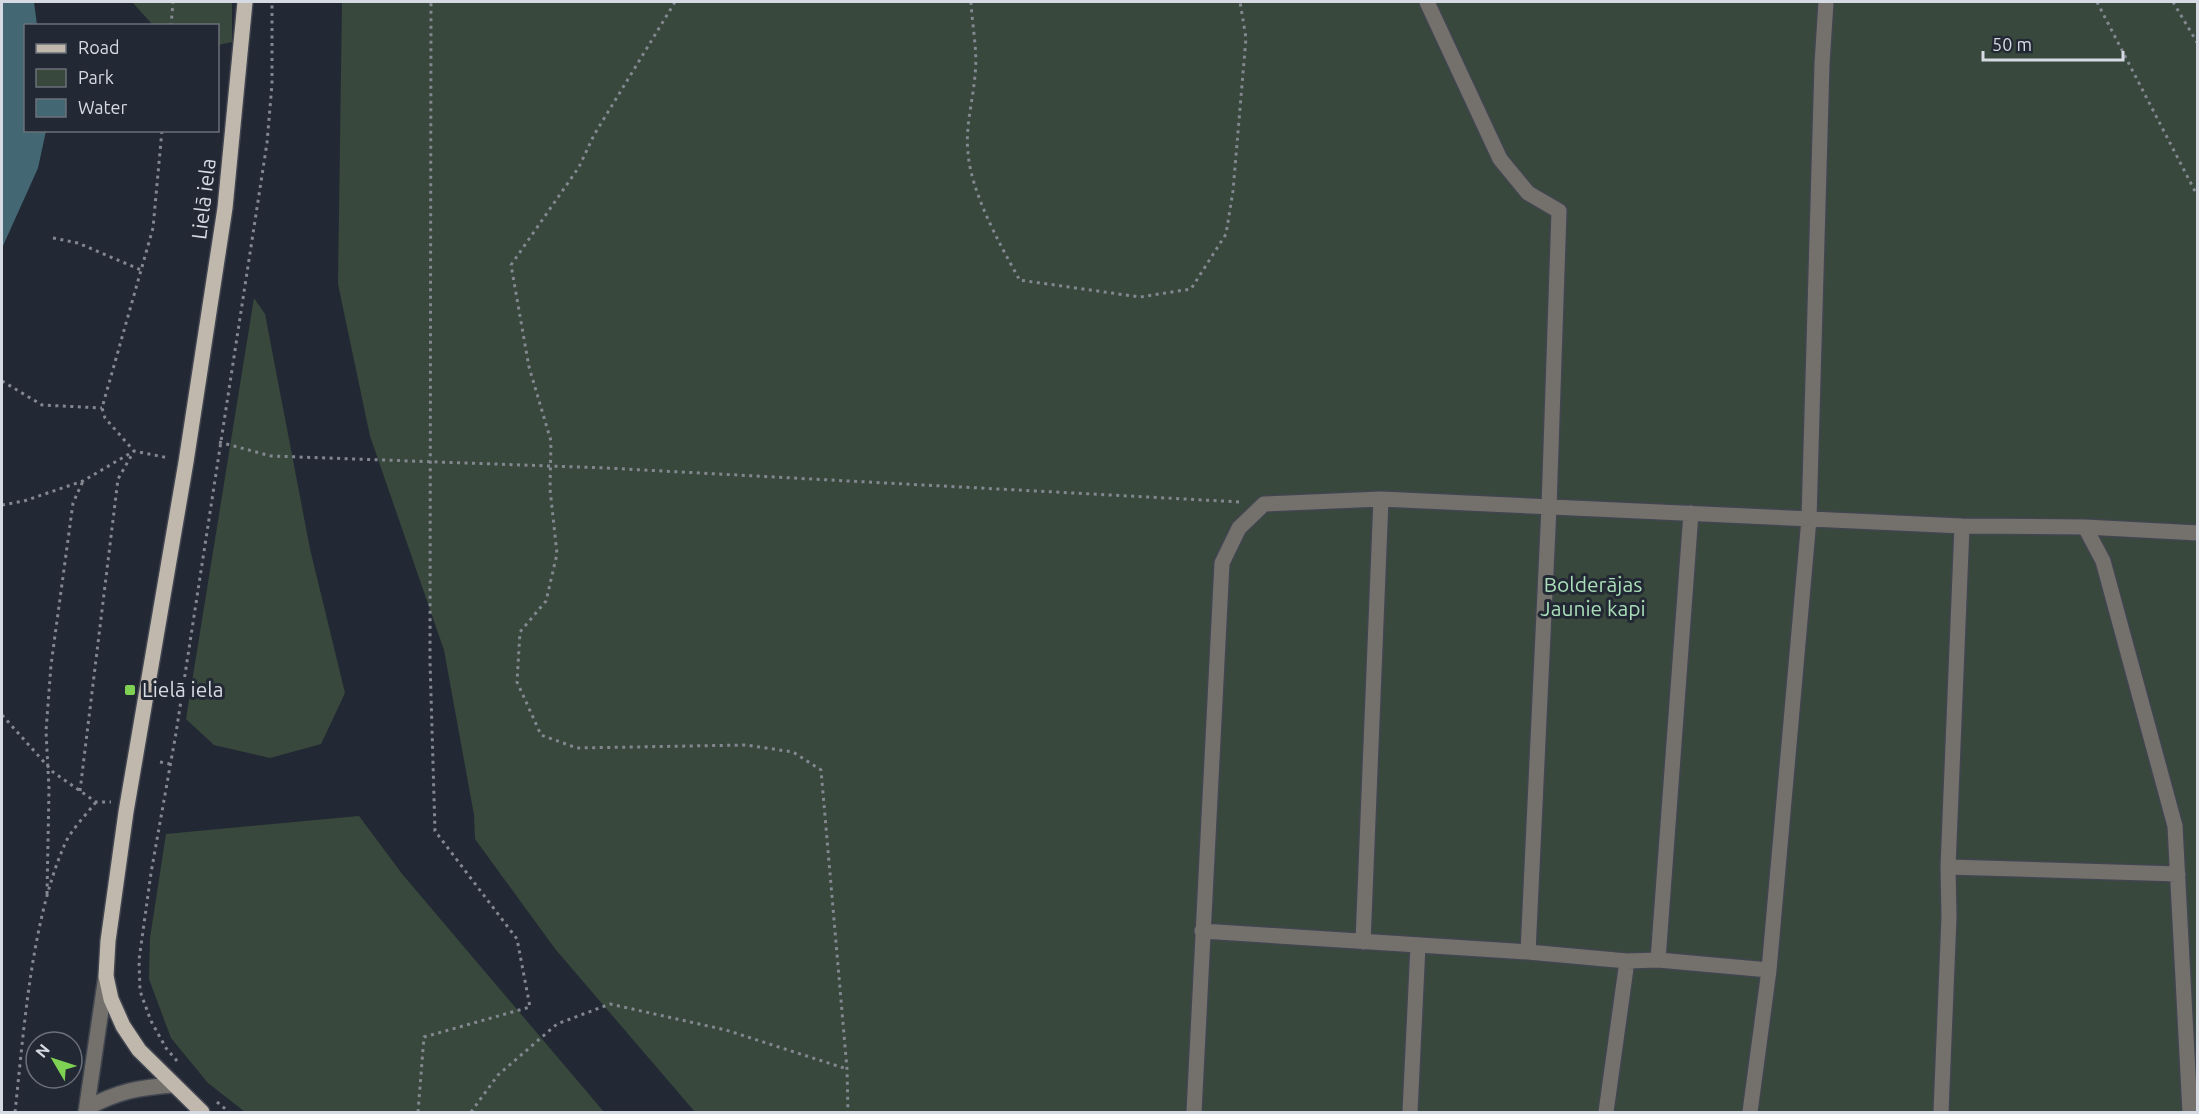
<svg xmlns="http://www.w3.org/2000/svg" width="2199" height="1114" font-family="Ubuntu,sans-serif">
  <style>
    .green { fill: #38483c }
    .water { fill: #436874 }
    .lines { fill: none; stroke-linecap: round; stroke-linejoin: round }
    .minor-casing { stroke: #404550; stroke-width: 18 }
    .major-casing { stroke: #404550; stroke-width: 18 }
    .path { stroke: #828790; stroke-width: 3; stroke-dasharray: 3 4.5; stroke-linecap: butt }
    .minor { stroke: #74706b; stroke-width: 15 }
    .major { stroke: #c0b8ad; stroke-width: 15 }
    .poi-dot { fill: #7ed153; stroke: #232934; stroke-width: 2 }
    .labels { text-anchor: middle; stroke-width: 6; stroke-linejoin: round; paint-order: stroke }
    .street-label { font-size: 21px; fill: #d6dae2; stroke: #232934 }
    .park-label { font-size: 21px; fill: #aadfb9; stroke: #232934 }
    .poi-label { font-size: 21px; fill: #d6dae2; stroke: #232934; text-anchor: start }
  </style>
  <rect width="100%" height="100%" fill="#232934"/>
  <path class="green" d="M 132,2 L 232,2 L 232,42 L 218,45 L 218,26 L 153,25 Z
    M 342,2 L 2197,2 L 2197,1112 L 695,1112 L 556,950 L 475,839 L 474,815 L 444,650 L 370,436 L 338,284 Z
    M 254,298 L 265,314 L 310,549 L 345,693 L 321,744 L 270,758 L 214,745 L 186,719 Z
    M 359,816 L 403,875 L 604,1112 L 245,1112 L 208,1083 L 171,1038 L 149,979 L 150,938 L 166,834 Z"/>
  <path class="water" d="M 2,2 L 34,2 L 37,25 L 26,26 L 26,130 L 46,131 L 38,168 L 2,248 Z"/>
  <g class="lines">
    <g class="minor-casing">
      <path id="minor" d="M 1427,2 L 1500,159 L 1528,193 L 1559,211 L 1549,507 L 1528,952
        M 2085,527 L 2103,561 L 2175,826 L 2190,1112
        M 1948,867 L 2178,874
        M 1202,931 L 1528,952 L 1627,961 L 1658,960 L 1769,970
        M 1363,942 L 1381,499
        M 1658,960 L 1691,513
        M 87,1108 C 119,1091 137,1088 172,1085
        M 86,1112 L 106,976
        M 1194,1112 L 1222,563 L 1239,528 L 1264,504 L 1381,499 L 1962,526 L 2085,527 L 2198,533
        M 1410,1112 L 1418,945
        M 1606,1112 L 1627,961
        M 1750,1112 L 1769,970 L 1809,519 L 1822,64 L 1826,2
        M 1941,1112 L 1949,917 L 1948,867 L 1962,526"/>
    </g>
    <g class="major-casing">
      <path id="major" d="M 202,1112 L 139,1050 L 123,1026 L 111,999 L 106,976 L 108,941 L 126,812 L 186,462 L 225,208 L 245,2"/>
    </g>
    <path class="path" d="M 675,2 L 594,135 L 579,167 L 511,265 L 529,367 L 551,441 L 550,489 L 557,554 L 546,601 L 520,632 L 517,682 L 541,735 L 577,748 L 746,745 L 793,752 L 821,770 L 847,1069 L 848,1112
      M 971,2 C 972,25 978,52 975,75 C 973,101 965,127 968,153 C 971,192 999,243 1018,277 L 1019,280 L 1140,297 L 1191,289 L 1226,234 L 1233,191 L 1246,38 L 1240,2
      M 2097,2 L 2198,197
      M 2173,2 L 2198,44
      M 171,26 L 173,2
      M 53,238 L 78,243 L 141,270
      M 2,381 L 42,405 L 102,408
      M 219,442 L 271,456 L 606,468 L 1241,502
      M 2,505 L 24,501 L 83,481 L 134,451 L 169,458
      M 2,715 L 53,772 L 96,802 L 111,802
      M 160,762 L 170,764
      M 80,791 L 118,479 L 134,451 L 105,418 L 102,408 L 153,228 L 162,130
      M 47,894 L 49,789 L 46,731 L 51,665 L 73,503 L 83,481
      M 177,1061 L 166,1048 L 151,1021 L 140,991 L 139,960 L 151,873 L 176,733 L 267,143 L 272,84 L 272,2
      M 217,1102 L 229,1112
      M 15,1112 C 24,1030 31,923 64,846 C 70,831 85,816 96,802
      M 418,1112 L 424,1037 L 530,1007 L 517,939 L 435,831 L 430,661 L 431,2
      M 471,1112 L 498,1075 L 557,1024 L 610,1004 L 726,1030 L 847,1069"/>
    <use href="#minor" class="minor"/>
    <use href="#major" class="major"/>
  </g>
  <rect class="poi-dot" x="124" y="684" width="12" height="12" rx="3"/>
  <g class="labels">
    <g class="street-label">
      <text transform="translate(204 199) rotate(-83)" y="7">Lielā iela</text>
    </g>
    <g class="park-label">
      <text x="1593" y="592">Bolderājas<tspan x="1593" dy="24">Jaunie kapi</tspan></text>
    </g>
    <g class="poi-label">
      <text x="142" y="697">Lielā iela</text>
    </g>
  </g>
  <rect width="2199" height="1114" fill="none" stroke="#d6dae2" stroke-width="6"/>
  <rect x="24" y="24" width="195" height="108" fill="#232934" stroke="#6b707a" stroke-width="1.5"/>
  <rect x="36" y="44" width="30" height="9" fill="#c0b8ad" stroke="#6b707a" stroke-width="1.5"/>
  <text x="78" y="54" font-size="18" fill="#d6dae2">Road</text>
  <rect x="36" y="69" width="30" height="18" fill="#38483c" stroke="#6b707a" stroke-width="1.5"/>
  <text x="78" y="84" font-size="18" fill="#d6dae2">Park</text>
  <rect x="36" y="99" width="30" height="18" fill="#436874" stroke="#6b707a" stroke-width="1.5"/>
  <text x="78" y="114" font-size="18" fill="#d6dae2">Water</text>
  <g transform="translate(54 1060) rotate(309)"><circle r="28" fill="#232934" stroke="#6b707a" stroke-width="1.5"/>
  <path d="M0-4.5L10 22L0 15L-10 22Z" fill="#7ed153"/>
  <text y="-9" font-size="16" font-weight="bold" text-anchor="middle" fill="#d6dae2">N</text>
  </g>
  <path d="M1983 51v9h140v-9" fill="none" stroke="#d6dae2" stroke-width="3"/>
  <text x="1992" y="51" font-size="18" fill="#d6dae2" stroke="#232934" stroke-width="4.5" paint-order="stroke">50 m</text>
</svg>
